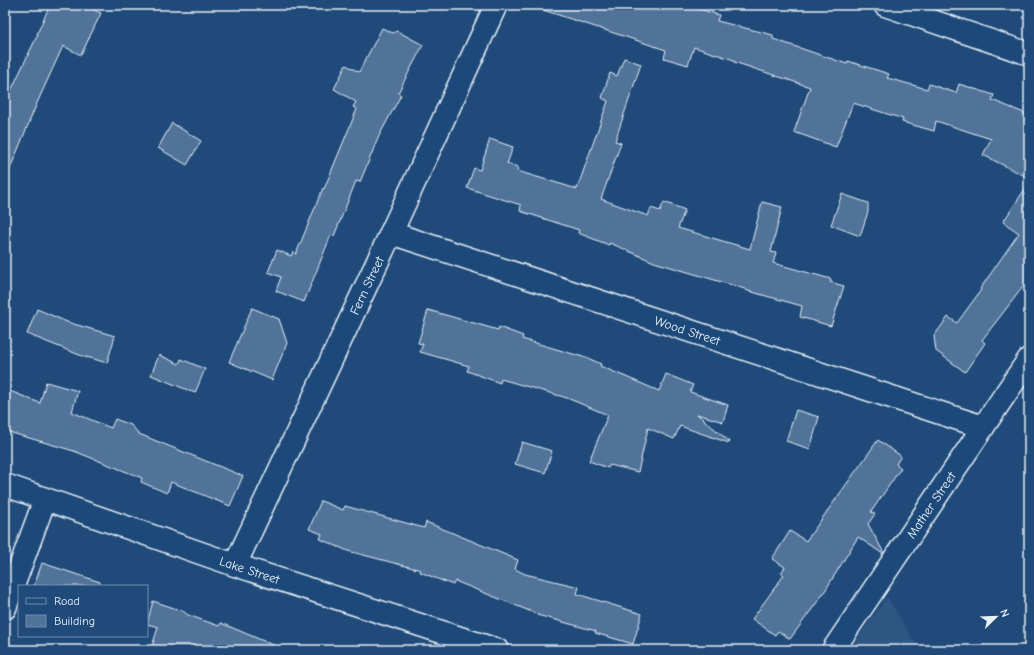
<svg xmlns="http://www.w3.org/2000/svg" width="1034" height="655" font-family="'Comic Neue',sans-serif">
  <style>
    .built { fill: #2e5683 }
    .building { fill: #517399; stroke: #e8f1f8 }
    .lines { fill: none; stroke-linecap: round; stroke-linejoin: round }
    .minor-casing { stroke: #e8f1f8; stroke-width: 25 }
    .minor { stroke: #1f4a7a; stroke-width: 22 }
    .labels { text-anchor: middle; stroke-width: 3; stroke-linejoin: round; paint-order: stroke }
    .street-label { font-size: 13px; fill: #e8f1f8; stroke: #1f4a7a }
  </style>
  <rect width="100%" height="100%" fill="#1f4a7a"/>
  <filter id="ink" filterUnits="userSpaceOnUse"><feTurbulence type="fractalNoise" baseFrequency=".025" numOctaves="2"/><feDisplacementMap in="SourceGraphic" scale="8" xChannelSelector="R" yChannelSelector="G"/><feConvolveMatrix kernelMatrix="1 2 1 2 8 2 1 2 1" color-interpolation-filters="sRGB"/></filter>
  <g filter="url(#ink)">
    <path class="built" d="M 887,597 L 920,650 L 849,650 Z"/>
    <path class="building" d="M 50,5 L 83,5 L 101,13 L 81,55 L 63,46 L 37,103 L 5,181 L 5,103 L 38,34 L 37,34 Z
      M 540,5 L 687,5 L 719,15 L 717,21 L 773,35 L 773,39 L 847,64 L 848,61 L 889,74 L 887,78 L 927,89 L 929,84 L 956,93 L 959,84 L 994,95 L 992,100 L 1029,115 L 1029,178 L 983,155 L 991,139 L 936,121 L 934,131 L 902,122 L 903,119 L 853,103 L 836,147 L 794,132 L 810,87 L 734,62 L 734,60 L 694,47 L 688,65 L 664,58 L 666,50 L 540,9 Z
      M 382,28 L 393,33 L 397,31 L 423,45 L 398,93 L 401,95 L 379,136 L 360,182 L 356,181 L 334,236 L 331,235 L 304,302 L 276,291 L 281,277 L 268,272 L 277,250 L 291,256 L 293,252 L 296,254 L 323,188 L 324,189 L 357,109 L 353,107 L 356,102 L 334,89 L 346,65 L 359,72 Z
      M 624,58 L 641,64 L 615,141 L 621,143 L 601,199 L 648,216 L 651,208 L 660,211 L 664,202 L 685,210 L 678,228 L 750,249 L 762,202 L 782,207 L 771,252 L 776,253 L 773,263 L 831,279 L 830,282 L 844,286 L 831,326 L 800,317 L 802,306 L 745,290 L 745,289 L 654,262 L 610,243 L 609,245 L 578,233 L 579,230 L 520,211 L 521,205 L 467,188 L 474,168 L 480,170 L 490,139 L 513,147 L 507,164 L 518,167 L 517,171 L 577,189 L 608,101 L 602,98 L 610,73 L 617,76 Z
      M 172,123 L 201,141 L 187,165 L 158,148 Z
      M 1029,183 L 1029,279 L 982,340 L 985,343 L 965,372 L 936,351 L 934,336 L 948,317 L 957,323 L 981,290 L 980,289 L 1019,233 L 1003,222 Z
      M 842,194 L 868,203 L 868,212 L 860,236 L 831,225 Z
      M 252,308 L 279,319 L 287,343 L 272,380 L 229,362 Z
      M 37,309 L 67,322 L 115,336 L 107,363 L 87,357 L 87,358 L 27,334 Z
      M 428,310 L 498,330 L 499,327 L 523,336 L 522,339 L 590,359 L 601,364 L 600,366 L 659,391 L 666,374 L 693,385 L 690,392 L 728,405 L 723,422 L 697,414 L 730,442 L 729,443 L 680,426 L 674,439 L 648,428 L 638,472 L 610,465 L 608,468 L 589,461 L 608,415 L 567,398 L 501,379 L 500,383 L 467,371 L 469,366 L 420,352 L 423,344 L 418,343 Z
      M 159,355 L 179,364 L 181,359 L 205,369 L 195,393 L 151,375 Z
      M 46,382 L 78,391 L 72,412 L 111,428 L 115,419 L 131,425 L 139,434 L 243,476 L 230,506 L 171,482 L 167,493 L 141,482 L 142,478 L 74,451 L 5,431 L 5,389 L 40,403 Z
      M 796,410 L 819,417 L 810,449 L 786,441 Z
      M 878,440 L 901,456 L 896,464 L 901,468 L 871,512 L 875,514 L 868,524 L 884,553 L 883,554 L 858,537 L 823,594 L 790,639 L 778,631 L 775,635 L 752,619 L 784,575 L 781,573 L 785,567 L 772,559 L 790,531 L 806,541 Z
      M 522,442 L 552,451 L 545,473 L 515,464 Z
      M 321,501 L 343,510 L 345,506 L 424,528 L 426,522 L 518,560 L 515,569 L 525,574 L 579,587 L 577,594 L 642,614 L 633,644 L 595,633 L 596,631 L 537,615 L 537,614 L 455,581 L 453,585 L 420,572 L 421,570 L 348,551 L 320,539 L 322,534 L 309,529 Z
      M 42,563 L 100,582 L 100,586 L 34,586 Z
      M 153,601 L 183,611 L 188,615 L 219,626 L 221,623 L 285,650 L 151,650 L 158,627 L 147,624 Z"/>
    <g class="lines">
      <g class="minor-casing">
        <g id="minor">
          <path d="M 885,5 L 1029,54"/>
          <path id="s1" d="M 391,233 L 983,427"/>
          <path id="s2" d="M 5,485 L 235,565 L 497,650"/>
          <path id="s3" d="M 235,565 L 391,233 L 496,5"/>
          <path d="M 5,608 L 45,499"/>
          <path id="s4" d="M 833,650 L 1029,359"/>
        </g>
      </g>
      <use href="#minor" class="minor"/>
    </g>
  </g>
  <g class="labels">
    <g class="street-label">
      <text dy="5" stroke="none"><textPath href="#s3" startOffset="309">Fern Street</textPath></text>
      <text dy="5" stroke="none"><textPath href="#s1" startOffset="312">Wood Street</textPath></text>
      <text dy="5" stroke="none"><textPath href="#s4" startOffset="175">Mather Street</textPath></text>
      <text dy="5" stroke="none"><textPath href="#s2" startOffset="259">Lake Street</textPath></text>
    </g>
  </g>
  <rect width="1034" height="655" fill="none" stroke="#1f4a7a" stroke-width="20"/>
  <rect x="10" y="10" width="1014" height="635" fill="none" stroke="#e8f1f8" stroke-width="1.5" filter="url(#ink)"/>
  <rect x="18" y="585" width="130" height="52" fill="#1f4a7a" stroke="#6f8dac"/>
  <rect x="26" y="598" width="20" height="6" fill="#1f4a7a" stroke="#6f8dac"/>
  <text x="54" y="605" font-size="12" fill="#e8f1f8">Road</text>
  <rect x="26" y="615" width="20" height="12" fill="#517399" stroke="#6f8dac"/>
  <text x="54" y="625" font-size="12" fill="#e8f1f8">Building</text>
  <g transform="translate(996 617) rotate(67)" stroke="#1f4a7a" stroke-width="3" paint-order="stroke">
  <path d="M0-3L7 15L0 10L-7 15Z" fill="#e8f1f8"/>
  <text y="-6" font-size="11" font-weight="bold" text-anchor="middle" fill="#e8f1f8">N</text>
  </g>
</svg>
